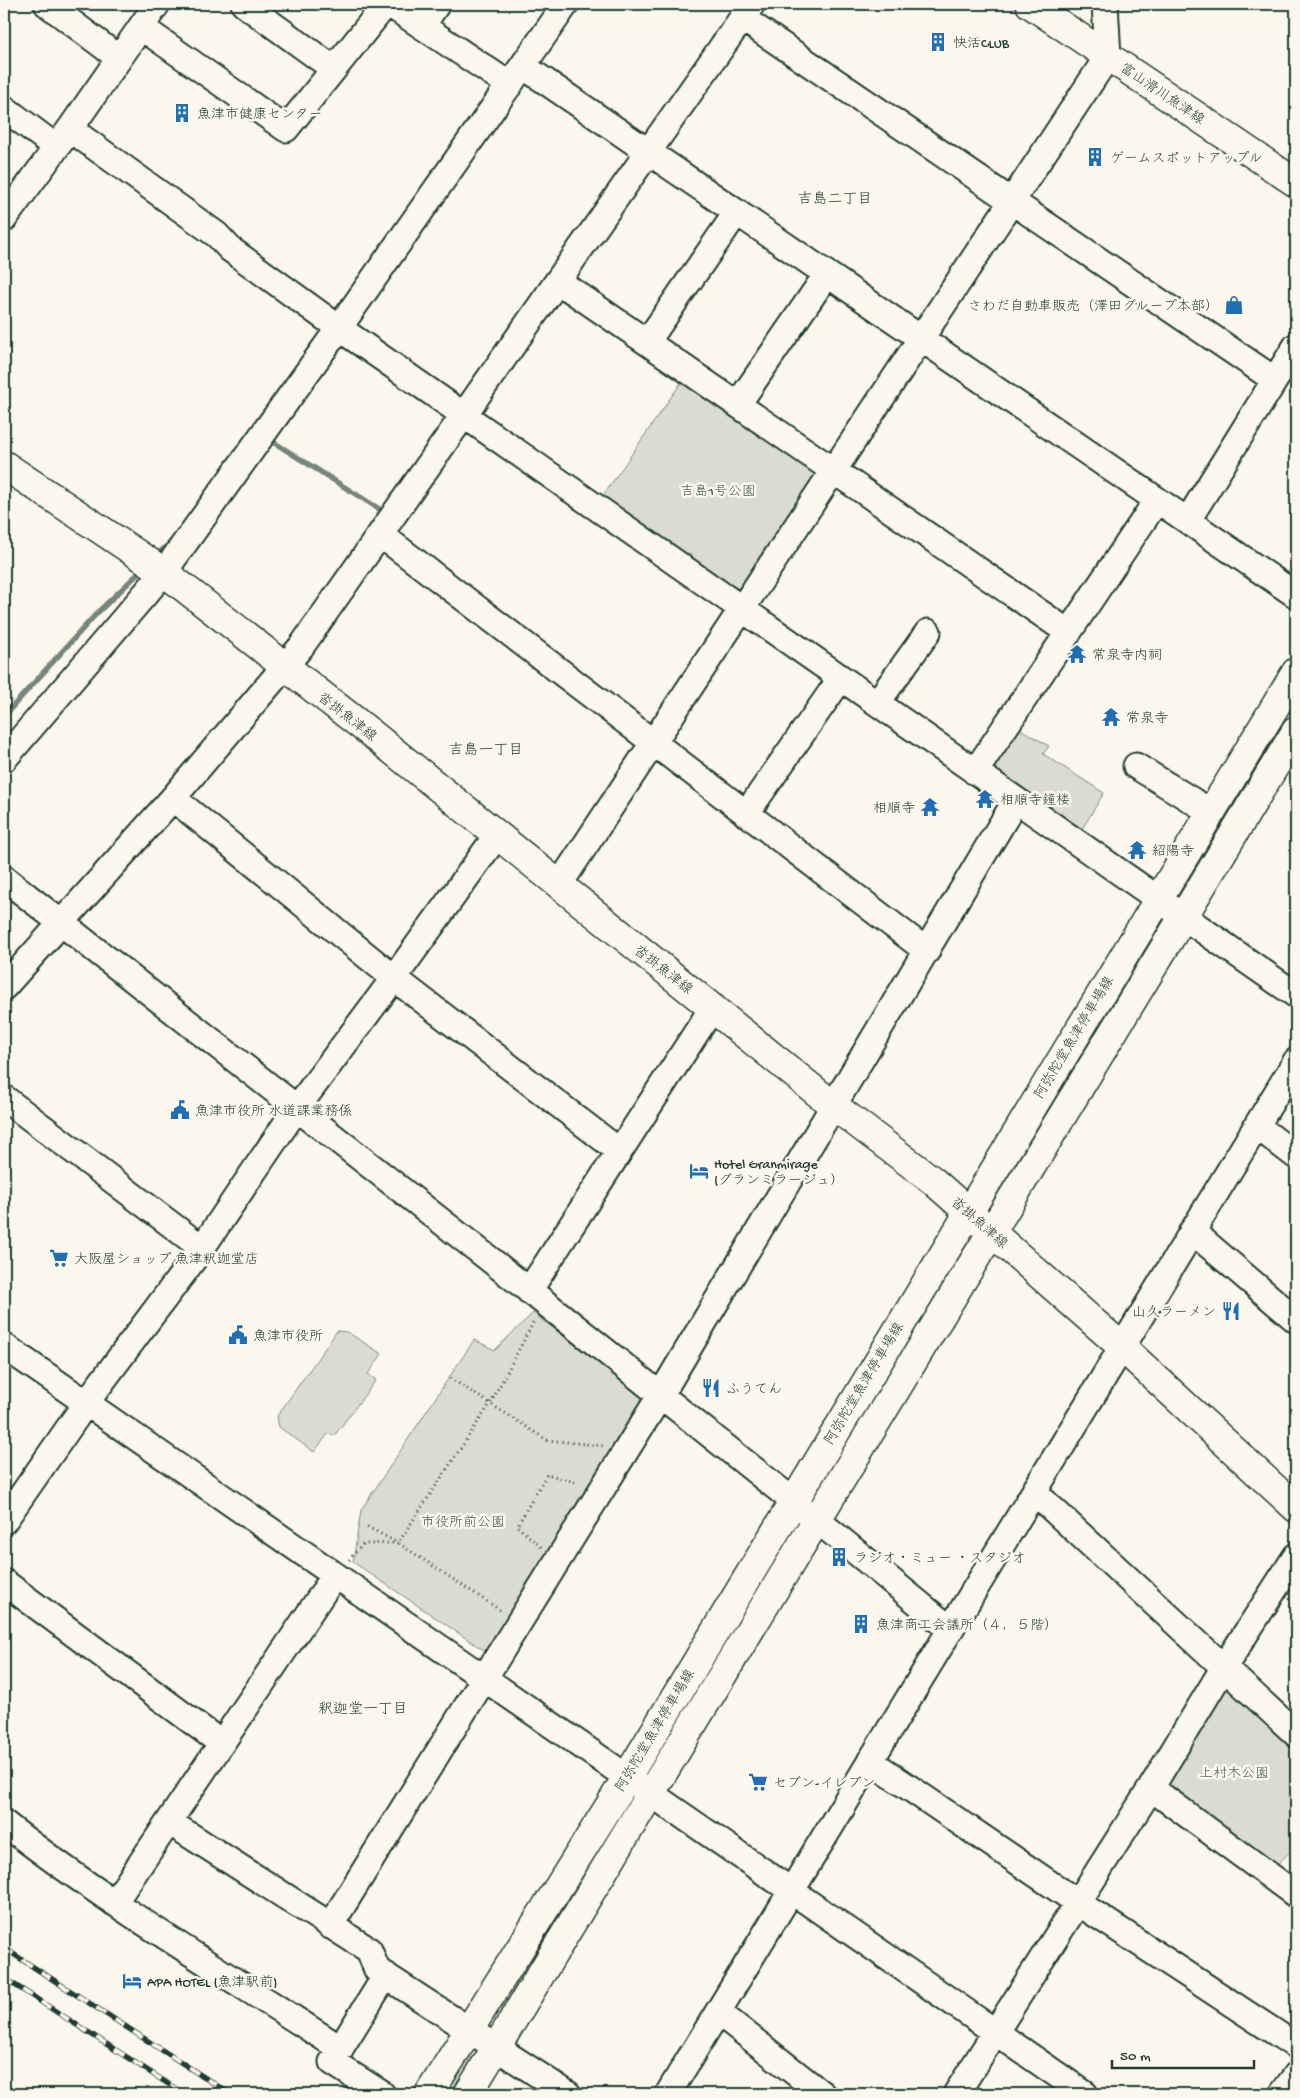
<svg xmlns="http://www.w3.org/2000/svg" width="1300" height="2098" font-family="'Gochi Hand','Klee One',sans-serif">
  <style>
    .green { fill: #dbdcd1; stroke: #7d8c82 }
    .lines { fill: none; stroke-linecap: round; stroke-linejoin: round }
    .stream { stroke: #74847b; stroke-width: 5.5 }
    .minor-casing { stroke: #1f3d34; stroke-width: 29 }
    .major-casing { stroke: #1f3d34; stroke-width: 31 }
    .path { stroke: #1f3d34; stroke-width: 3; stroke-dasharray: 1 4; stroke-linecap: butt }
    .minor { stroke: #fbf7ec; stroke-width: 25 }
    .major { stroke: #fbf7ec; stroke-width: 28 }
    .rail-casing { stroke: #1f3d34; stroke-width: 5.5 }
    .rail { stroke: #fbf7ec; stroke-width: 4; stroke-dasharray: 11; stroke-linecap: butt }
    .labels { text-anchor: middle; stroke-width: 5; stroke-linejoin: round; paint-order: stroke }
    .poi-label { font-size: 14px; fill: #1f3d34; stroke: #fbf7ec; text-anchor: start }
    .street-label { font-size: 14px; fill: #1f3d34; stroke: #fbf7ec }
    .park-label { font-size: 14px; fill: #455d53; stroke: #fbf7ec }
    .neighbourhood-label { font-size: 15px; fill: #1f3d34; stroke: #fbf7ec }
  </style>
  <rect width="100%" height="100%" fill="#fbf7ec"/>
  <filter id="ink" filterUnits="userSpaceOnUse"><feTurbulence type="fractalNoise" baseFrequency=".02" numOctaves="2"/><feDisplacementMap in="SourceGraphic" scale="10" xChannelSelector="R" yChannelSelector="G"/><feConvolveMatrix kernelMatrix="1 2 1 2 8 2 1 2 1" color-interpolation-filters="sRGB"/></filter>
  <g filter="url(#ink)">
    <path class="green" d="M 689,371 L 834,470 L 742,608 L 596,506 Z
      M 1296,695 L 1296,715 L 1189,891 L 1180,885 Z
      M 1017,727 L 1049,746 L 1043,754 L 1104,793 L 1082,829 L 994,769 L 994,762 Z
      M 1156,923 L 1166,929 L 1006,1182 L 1000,1178 Z
      M 533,1313 L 646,1399 L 514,1610 L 485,1651 L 353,1562 L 361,1510 L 474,1340 L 495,1350 Z
      M 337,1331 L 347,1332 L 382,1354 L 368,1374 L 376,1380 L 334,1436 L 329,1433 L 314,1452 L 279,1427 L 277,1416 Z
      M 785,1536 L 795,1542 L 656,1758 L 651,1755 Z
      M 1224,1667 L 1296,1734 L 1296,1845 L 1269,1874 L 1151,1788 Z
      M 621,1813 L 626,1815 L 508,2009 L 498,2004 L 557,1908 L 574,1891 Z
      M 464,2054 L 478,2062 L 458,2094 L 439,2094 Z"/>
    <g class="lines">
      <path class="stream" d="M 267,438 L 384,512 L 386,509
        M 155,557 L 172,541
        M 4,716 L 97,613 L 145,567"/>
      <g class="minor-casing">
        <path id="minor" d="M 47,4 L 119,58
          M 244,4 L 334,69
          M 389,4 L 510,85
          M 742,18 L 1275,380
          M 422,26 L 437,4
          M 141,27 L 286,129 L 386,4
          M 523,66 L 1296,595
          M 4,108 L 56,147
          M 70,129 L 217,235 L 230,249 L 339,328 L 1296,995
          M 4,219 L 70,129 L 157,4
          M 558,281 L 1068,632
          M 647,342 L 737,212
          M 738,404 L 827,274
          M 1188,520 L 1296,346
          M 381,535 L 927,951
          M 877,703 L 928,632
          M 4,759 L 164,572 L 339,328 L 566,4
          M 1136,766 L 1211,812
          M 975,772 L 1157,500
          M 173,798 L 394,978 L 619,1151
          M 746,814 L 841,678
          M 4,878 L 544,1302 L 817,1520 L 950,1629
          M 559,885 L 1108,56 L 1105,4
          M 4,987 L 173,798 L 301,647 L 752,4
          M 4,1098 L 202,1248
          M 1257,1126 L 1296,1156
          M 1192,1231 L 1296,1320
          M 529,1291 L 713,1007
          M 4,1346 L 1085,2094
          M 1034,1492 L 1296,1734
          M 4,1521 L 86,1403 L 202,1248 L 296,1109 L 394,978 L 497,835
          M 4,1582 L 221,1743
          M 870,1761 L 1077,1902 L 1296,2046
          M 1151,1788 L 1296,1895
          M 169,1822 L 369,1950 L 377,1970 L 568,2094
          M 4,1823 C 110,1906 228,1975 341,2049
          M 114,1903 L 335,1575
          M 330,1926 L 660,1396 L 1016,800
          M 718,2012 L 822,2094
          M 382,2094 L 332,2062 L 386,1975
          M 668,2094 L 1296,1061
          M 956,2094 L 1151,1788 L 1224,1667 L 1296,1556
          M 1282,2094 L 1296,2075"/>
      </g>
      <g class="major-casing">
        <path id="major" d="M 1030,4 L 1296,183
          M 4,465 L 164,572 L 372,734 L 834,1106 L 932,1180 L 1122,1347 L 1296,1508
          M 429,2094 L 613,1800 L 1296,672
          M 468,2094 L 1296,731"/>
      </g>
      <path class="path" d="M 450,1378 L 547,1440 L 605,1446
        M 541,1547 L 517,1526 L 547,1474 L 579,1483
        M 349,1560 L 363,1544 L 398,1543 L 364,1525
        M 500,1610 L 398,1543 L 490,1404 L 534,1321"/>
      <use href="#minor" class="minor"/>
      <use href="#major" class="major"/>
      <g class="rail-casing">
        <path id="rail" d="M 4,1948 L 230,2094
          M 4,1978 L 184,2094"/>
      </g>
      <use href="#rail" class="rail"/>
    </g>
  </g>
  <defs>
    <g id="building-bare" transform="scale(1.5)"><path d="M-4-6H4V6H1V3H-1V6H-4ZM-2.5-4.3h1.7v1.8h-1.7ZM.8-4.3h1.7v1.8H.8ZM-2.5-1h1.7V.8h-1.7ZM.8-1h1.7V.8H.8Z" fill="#1f6fb2" stroke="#fbf7ec" stroke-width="2.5" paint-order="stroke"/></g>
    <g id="shop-bare" transform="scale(1.5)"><path d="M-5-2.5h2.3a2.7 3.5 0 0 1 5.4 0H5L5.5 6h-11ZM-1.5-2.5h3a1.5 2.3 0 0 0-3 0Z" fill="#1f6fb2" stroke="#fbf7ec" stroke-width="2.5" paint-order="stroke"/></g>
    <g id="temple-bare" transform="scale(1.5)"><path d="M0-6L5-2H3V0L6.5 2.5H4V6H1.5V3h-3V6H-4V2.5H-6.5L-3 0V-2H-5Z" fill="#1f6fb2" stroke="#fbf7ec" stroke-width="2.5" paint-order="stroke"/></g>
    <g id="civic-bare" transform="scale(1.5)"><path d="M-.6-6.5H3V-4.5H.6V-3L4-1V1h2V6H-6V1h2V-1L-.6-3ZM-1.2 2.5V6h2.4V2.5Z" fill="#1f6fb2" stroke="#fbf7ec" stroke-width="2.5" paint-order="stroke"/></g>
    <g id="hotel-bare" transform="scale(1.5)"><path d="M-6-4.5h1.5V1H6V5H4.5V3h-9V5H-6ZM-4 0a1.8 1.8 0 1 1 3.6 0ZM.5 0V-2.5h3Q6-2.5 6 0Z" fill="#1f6fb2" stroke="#fbf7ec" stroke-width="2.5" paint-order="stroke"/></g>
    <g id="supermarket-bare" transform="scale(1.5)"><path d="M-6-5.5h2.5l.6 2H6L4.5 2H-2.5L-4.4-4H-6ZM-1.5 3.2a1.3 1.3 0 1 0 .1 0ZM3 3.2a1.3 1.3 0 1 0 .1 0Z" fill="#1f6fb2" stroke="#fbf7ec" stroke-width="2.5" paint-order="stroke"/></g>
    <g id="restaurant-bare" transform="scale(1.5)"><path d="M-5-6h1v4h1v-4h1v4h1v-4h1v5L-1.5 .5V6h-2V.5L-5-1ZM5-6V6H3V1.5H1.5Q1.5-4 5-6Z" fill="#1f6fb2" stroke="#fbf7ec" stroke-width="2.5" paint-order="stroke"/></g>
  </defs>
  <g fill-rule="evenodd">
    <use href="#building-bare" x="938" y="42"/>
    <use href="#building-bare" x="182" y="113"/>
    <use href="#building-bare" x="1095" y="157"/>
    <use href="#shop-bare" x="1234" y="305"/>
    <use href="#temple-bare" x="1077" y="654"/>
    <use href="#temple-bare" x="1111" y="717"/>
    <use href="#temple-bare" x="985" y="799"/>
    <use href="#temple-bare" x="930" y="807"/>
    <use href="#temple-bare" x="1137" y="850"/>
    <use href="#civic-bare" x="180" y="1110"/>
    <use href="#hotel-bare" x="699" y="1171"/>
    <use href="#supermarket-bare" x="59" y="1258"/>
    <use href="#restaurant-bare" x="1231" y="1311"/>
    <use href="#civic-bare" x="238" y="1335"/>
    <use href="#restaurant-bare" x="711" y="1388"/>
    <use href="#building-bare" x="839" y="1557"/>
    <use href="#building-bare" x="861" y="1624"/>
    <use href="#supermarket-bare" x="758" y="1782"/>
    <use href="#hotel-bare" x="132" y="1981"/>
  </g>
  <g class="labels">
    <g class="poi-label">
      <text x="953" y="47">快活CLUB</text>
      <text x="197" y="118">魚津市健康センター</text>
      <text x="1110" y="162">ゲームスポットアップル</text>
      <text x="1219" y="310" text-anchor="end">さわだ自動車販売（澤田グループ本部）</text>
      <text x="1092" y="659">常泉寺内祠</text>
      <text x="1126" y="722">常泉寺</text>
      <text x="1000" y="804">相順寺鐘楼</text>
      <text x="915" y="812" text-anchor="end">相順寺</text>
      <text x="1152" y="855">紹陽寺</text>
      <text x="195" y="1115">魚津市役所 水道課業務係</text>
      <text x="714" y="1168">Hotel Granmirage<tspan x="714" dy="16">(グランミラージュ）</tspan></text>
      <text x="74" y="1263">大阪屋ショップ 魚津釈迦堂店</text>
      <text x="1216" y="1316" text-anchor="end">山久ラーメン</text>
      <text x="253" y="1340">魚津市役所</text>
      <text x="726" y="1393">ふうてん</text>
      <text x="854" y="1562">ラジオ・ミュー ・スタジオ</text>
      <text x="876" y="1629">魚津商工会議所（４，５階）</text>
      <text x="773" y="1787">セブン-イレブン</text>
      <text x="147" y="1986">APA HOTEL (魚津駅前)</text>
    </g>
    <g class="street-label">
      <text transform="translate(1163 93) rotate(34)" y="5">富山滑川魚津線</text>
      <text transform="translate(348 716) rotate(38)" y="5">沓掛魚津線</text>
      <text transform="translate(664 969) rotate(38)" y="5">沓掛魚津線</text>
      <text transform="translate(1073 1037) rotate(-59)" y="5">阿弥陀堂魚津停車場線</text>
      <text transform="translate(980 1222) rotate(41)" y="5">沓掛魚津線</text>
      <text transform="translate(863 1383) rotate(-59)" y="5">阿弥陀堂魚津停車場線</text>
      <text transform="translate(654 1730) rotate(-59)" y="5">阿弥陀堂魚津停車場線</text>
    </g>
    <g class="park-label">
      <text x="718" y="495">吉島1号公園</text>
      <text x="463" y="1526">市役所前公園</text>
      <text x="1234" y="1777">上村木公園</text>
    </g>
    <g class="neighbourhood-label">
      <text x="835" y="203">吉島二丁目</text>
      <text x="486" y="754">吉島一丁目</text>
      <text x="363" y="1713">釈迦堂一丁目</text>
    </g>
  </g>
  <rect width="1300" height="2098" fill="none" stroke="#fbf7ec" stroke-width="20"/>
  <rect x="10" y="10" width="1280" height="2078" fill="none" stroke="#1f3d34" stroke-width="2" filter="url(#ink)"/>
  <path d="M1112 2060v8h142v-8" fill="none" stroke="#1f3d34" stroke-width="2.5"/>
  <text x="1120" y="2060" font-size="15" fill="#1f3d34" stroke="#fbf7ec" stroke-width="4" paint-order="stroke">50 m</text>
</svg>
